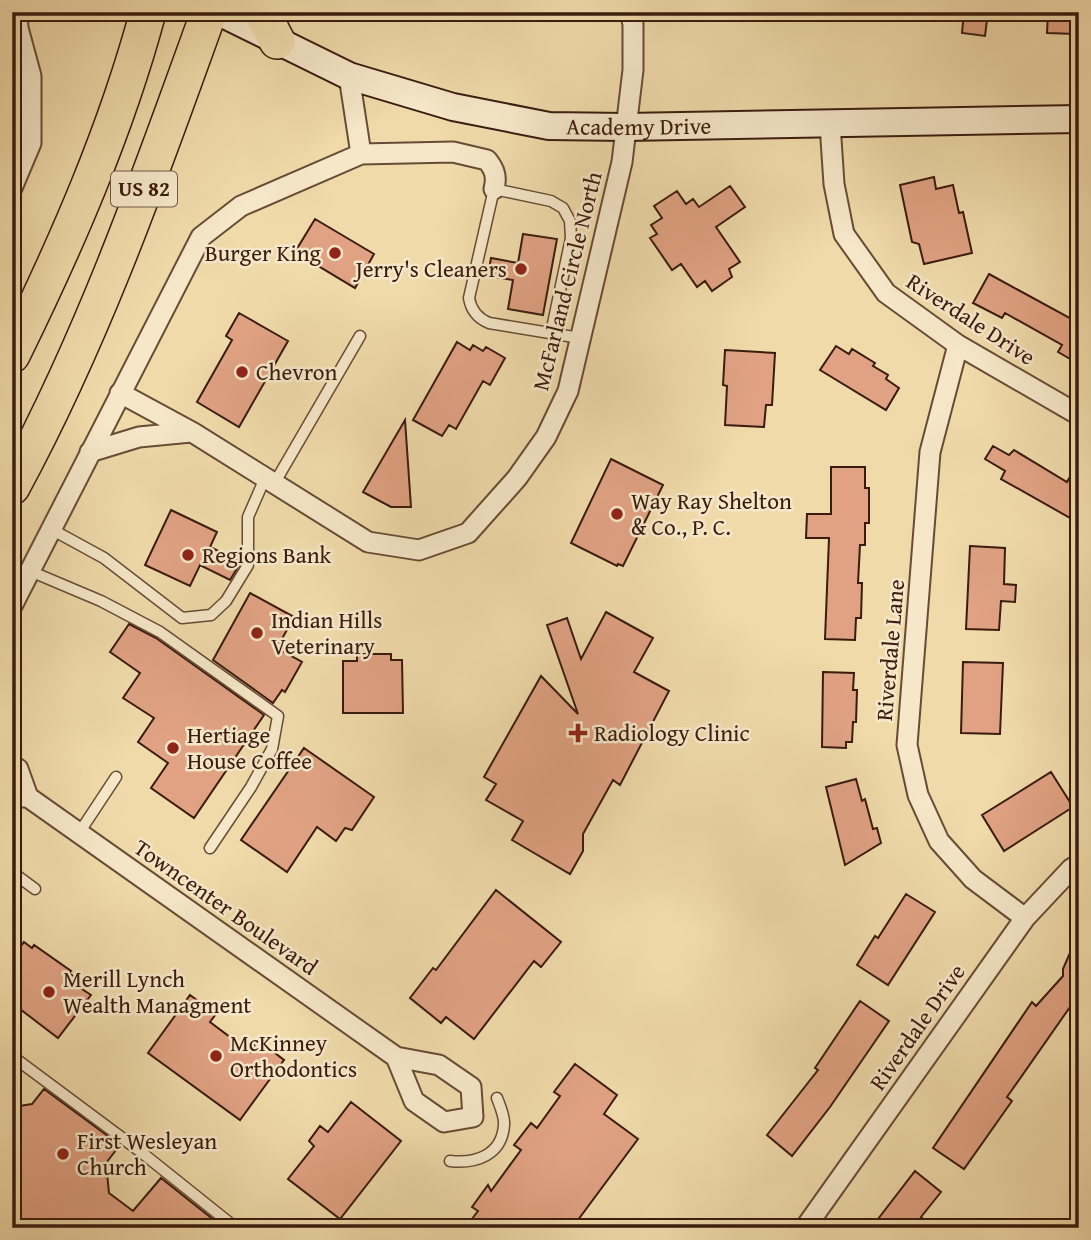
<svg xmlns="http://www.w3.org/2000/svg" width="1091" height="1240" font-family="'Gentium Book Plus',serif">
  <style>
    .building { fill: #e0a283; stroke: #3a1b0e; stroke-width: 2 }
    .lines { fill: none; stroke-linecap: round; stroke-linejoin: round }
    .lane-casing { stroke: #684b35; stroke-width: 13 }
    .street-casing { stroke: #684b35; stroke-width: 23 }
    .secondary-casing { stroke: #3a1b0e; stroke-width: 30 }
    .highway-casing { stroke: #3a1b0e; stroke-width: 38 }
    .lane { stroke: #f5e7c8; stroke-width: 10 }
    .street { stroke: #f5e7c8; stroke-width: 19 }
    .secondary { stroke: #f5e7c8; stroke-width: 26 }
    .highway { stroke: #f0daaa; stroke-width: 35 }
    .poi-dot { fill: #8f2418; stroke: #f5e7c8; stroke-width: 2.5 }
    .labels { text-anchor: middle; stroke-width: 5; stroke-linejoin: round; paint-order: stroke }
    .shield { fill: #f5e7c8; stroke: #725846; stroke-width: 2 }
    .shield-label { font-size: 21px; font-weight: bold; fill: #3a1b0e }
    .street-label { font-size: 23px; fill: #3a1b0e; stroke: #f5e7c8 }
    .poi-label { font-size: 23px; fill: #3a1b0e; stroke: #f5e7c8; text-anchor: start }
  </style>
  <rect width="100%" height="100%" fill="#f0daaa"/>
  <filter id="stains"><feTurbulence type="fractalNoise" baseFrequency=".00286" numOctaves="4"/><feColorMatrix values="0 0 0 0 .2 0 0 0 0 .09 0 0 0 0 .02 0 0 0 .5 -.17"/></filter>
  <radialGradient id="worn" r=".72"><stop offset=".6" stop-color="#630" stop-opacity="0"/><stop offset="1" stop-color="#630" stop-opacity=".3"/></radialGradient>
  <path class="building" d="M 964,12 L 988,12 L 985,36 L 962,33 Z
    M 1048,12 L 1077,12 L 1076,34 L 1047,33 Z
    M 934,177 L 936,189 L 953,185 L 959,213 L 963,212 L 972,253 L 924,264 L 919,244 L 912,242 L 900,185 Z
    M 730,186 L 745,207 L 716,227 L 740,262 L 729,269 L 732,277 L 712,291 L 705,281 L 697,287 L 681,264 L 672,270 L 650,238 L 657,234 L 651,225 L 662,218 L 654,206 L 677,191 L 686,204 L 693,199 L 699,207 Z
    M 315,219 L 374,254 L 355,288 L 295,252 Z
    M 523,234 L 557,239 L 543,315 L 508,309 L 513,280 L 488,276 L 491,258 L 518,263 Z
    M 989,274 L 1075,321 L 1079,314 L 1079,364 L 1058,352 L 1062,345 L 1005,313 L 1002,318 L 973,303 Z
    M 239,313 L 288,341 L 239,427 L 197,402 L 232,340 L 226,336 Z
    M 457,342 L 470,350 L 473,345 L 483,351 L 486,347 L 505,358 L 490,385 L 483,381 L 456,429 L 449,425 L 442,436 L 413,420 Z
    M 836,346 L 849,354 L 852,349 L 875,363 L 873,366 L 888,375 L 886,379 L 899,388 L 886,410 L 820,370 Z
    M 725,350 L 775,353 L 772,405 L 766,405 L 764,427 L 725,425 L 727,386 L 723,385 Z
    M 405,420 L 411,507 L 391,507 L 363,492 Z
    M 993,446 L 1009,455 L 1014,450 L 1067,482 L 1079,461 L 1079,523 L 1001,479 L 1005,471 L 985,459 Z
    M 611,459 L 663,485 L 623,566 L 618,564 L 617,566 L 571,543 Z
    M 831,467 L 865,467 L 865,488 L 869,488 L 869,523 L 865,523 L 865,545 L 860,545 L 858,583 L 862,583 L 861,618 L 856,618 L 855,640 L 825,639 L 829,538 L 806,538 L 807,514 L 831,514 Z
    M 171,510 L 217,532 L 210,547 L 241,562 L 230,580 L 200,565 L 190,586 L 145,565 Z
    M 970,546 L 1005,548 L 1004,584 L 1016,585 L 1015,602 L 1001,601 L 999,630 L 966,629 Z
    M 250,593 L 294,617 L 277,648 L 302,662 L 285,692 L 282,690 L 273,703 L 213,660 Z
    M 606,612 L 653,638 L 634,672 L 669,691 L 620,785 L 613,780 L 583,834 L 583,851 L 570,874 L 512,840 L 523,821 L 486,800 L 496,784 L 484,777 L 541,676 L 578,714 L 547,625 L 567,618 L 581,659 Z
    M 129,624 L 156,638 L 264,715 L 194,818 L 151,788 L 168,763 L 138,742 L 154,718 L 123,698 L 140,673 L 110,652 Z
    M 357,654 L 391,654 L 391,660 L 402,660 L 403,713 L 343,713 L 343,661 L 357,661 Z
    M 963,662 L 1003,663 L 1000,734 L 961,733 Z
    M 823,672 L 854,673 L 853,690 L 857,690 L 856,722 L 853,722 L 852,742 L 846,742 L 846,748 L 822,747 Z
    M 304,748 L 374,797 L 352,830 L 345,828 L 336,841 L 317,827 L 287,872 L 241,840 Z
    M 1051,772 L 1073,807 L 1004,851 L 982,815 Z
    M 856,779 L 862,801 L 865,799 L 873,829 L 877,828 L 881,843 L 845,865 L 826,787 Z
    M 496,890 L 561,942 L 541,967 L 534,961 L 474,1039 L 446,1017 L 441,1023 L 410,998 L 433,968 L 436,970 Z
    M 906,894 L 935,912 L 888,985 L 857,965 L 875,936 L 878,938 Z
    M 1079,932 L 1079,988 L 1070,1007 L 1007,1097 L 1012,1101 L 964,1169 L 933,1148 L 1032,1002 L 1036,1006 L 1063,976 L 1063,969 Z
    M 24,942 L 32,948 L 34,945 L 71,971 L 69,973 L 85,985 L 82,989 L 91,995 L 58,1038 L 12,1003 L 12,958 Z
    M 190,995 L 216,1014 L 210,1022 L 250,1052 L 258,1040 L 284,1060 L 240,1120 L 148,1053 Z
    M 860,1001 L 889,1021 L 830,1107 L 792,1156 L 767,1135 L 818,1070 L 815,1068 Z
    M 575,1064 L 617,1095 L 604,1114 L 638,1139 L 572,1228 L 465,1228 L 478,1211 L 472,1207 L 488,1185 L 491,1191 L 521,1150 L 514,1145 L 531,1123 L 537,1128 L 560,1096 L 554,1092 Z
    M 44,1089 L 120,1145 L 106,1163 L 109,1193 L 133,1211 L 161,1178 L 224,1228 L 12,1228 L 12,1107 L 32,1104 Z
    M 351,1102 L 401,1141 L 340,1219 L 288,1179 L 314,1146 L 309,1141 L 320,1126 L 328,1132 Z
    M 915,1171 L 941,1192 L 921,1217 L 934,1228 L 889,1228 L 878,1219 Z"/>
  <g class="lines">
    <g class="lane-casing">
      <path id="lane" d="M 551,333 L 571,238 L 570,221 L 563,208 L 551,201 L 494,189 L 469,298 C 471,310 477,318 489,323 L 580,338
        M 274,484 L 360,336
        M 51,529 L 104,558 L 182,618 L 211,615 L 226,601 L 248,565 L 248,517 L 265,478
        M 30,571 L 101,601 L 160,632 L 278,716 L 272,749 L 251,787 L 210,848
        M 79,833 L 116,777
        M 12,872 L 35,889
        M 12,1056 L 141,1152 L 236,1228
        M 450,1161 C 476,1164 502,1155 504,1125 C 505,1117 500,1106 497,1098"/>
    </g>
    <g class="street-casing">
      <path id="street" d="M 349,76 L 361,154
        M 830,124 L 834,184 L 844,234 L 886,293 L 958,345 L 1079,415
        M 12,188 L 31,143 L 31,76 L 18,28 L 17,12
        M 958,345 L 930,452 L 907,745 L 918,795 L 939,841 L 973,879 L 1025,918
        M 120,393 L 192,432 L 368,542 L 419,550 L 468,533 L 517,478 L 546,437 L 568,391 L 622,162 L 633,70 L 633,24 L 630,12
        M 90,452 L 139,437 L 191,432
        M 12,606 L 201,237 L 241,206 L 361,154 L 453,152 L 487,160 C 495,170 497,177 494,189
        M 12,765 L 18,769 L 28,797
        M 12,797 L 28,797 L 396,1057
        M 396,1057 L 439,1065 L 471,1087 L 473,1117 L 444,1122 L 414,1101 Z
        M 805,1228 L 1025,918 L 1071,869 L 1079,864"/>
    </g>
    <g class="secondary-casing">
      <g id="secondary">
        <path id="s1" d="M 219,12 L 349,76 L 453,107 L 549,126 L 626,127 L 1079,119"/>
      </g>
    </g>
    <g class="highway-casing">
      <path id="highway" d="M 262,12 L 277,41
        M 12,355 C 66,245 116,131 148,12
        M 12,487 C 94,336 151,173 209,12"/>
    </g>
    <use href="#lane" class="lane"/>
    <use href="#street" class="street"/>
    <use href="#secondary" class="secondary"/>
    <use href="#highway" class="highway"/>
  </g>
  <g class="poi-dot">
    <circle cx="335" cy="253" r="7"/>
    <circle cx="521" cy="269" r="7"/>
    <circle cx="242" cy="372" r="7"/>
    <circle cx="617" cy="514" r="7"/>
    <circle cx="188" cy="555" r="7"/>
    <circle cx="257" cy="633" r="7"/>
    <path d="M574.5 722.5h7v7h7v7h-7v7h-7v-7h-7v-7h7z"/>
    <circle cx="173" cy="748" r="7"/>
    <circle cx="49" cy="992" r="7"/>
    <circle cx="216" cy="1056" r="7"/>
    <circle cx="63" cy="1154" r="7"/>
  </g>
  <g class="labels">
    <rect class="shield" x="111" y="171.5" width="66" height="35" rx="5"/>
    <g class="shield-label">
      <text x="144" y="196">US 82</text>
    </g>
    <g class="street-label">
      <text dy="8" stroke="none"><textPath href="#s1" startOffset="441">Academy Drive</textPath></text>
      <text transform="translate(567 281) rotate(-76)" y="8">McFarland Circle North</text>
      <text transform="translate(971 319) rotate(33)" y="8">Riverdale Drive</text>
      <text transform="translate(890 650) rotate(-85)" y="8">Riverdale Lane</text>
      <text transform="translate(226 907) rotate(35)" y="8">Towncenter Boulevard</text>
      <text transform="translate(917 1027) rotate(-55)" y="8">Riverdale Drive</text>
    </g>
    <g class="poi-label">
      <text x="321" y="261" text-anchor="end">Burger King</text>
      <text x="507" y="277" text-anchor="end">Jerry's Cleaners</text>
      <text x="256" y="380">Chevron</text>
      <text x="631" y="509">Way Ray Shelton<tspan x="631" dy="26">&amp; Co., P. C.</tspan></text>
      <text x="202" y="563">Regions Bank</text>
      <text x="271" y="628">Indian Hills<tspan x="271" dy="26">Veterinary</tspan></text>
      <text x="594" y="741">Radiology Clinic</text>
      <text x="187" y="743">Hertiage<tspan x="187" dy="26">House Coffee</tspan></text>
      <text x="63" y="987">Merill Lynch<tspan x="63" dy="26">Wealth Managment</tspan></text>
      <text x="230" y="1051">McKinney<tspan x="230" dy="26">Orthodontics</tspan></text>
      <text x="77" y="1149">First Wesleyan<tspan x="77" dy="26">Church</tspan></text>
    </g>
  </g>
  <rect width="1091" height="1240" fill="none" stroke="#f0daaa" stroke-width="42"/>
  <rect x="14" y="14" width="1063" height="1212" fill="none" stroke="#3a1b0e" stroke-width="3.5"/>
  <rect x="21" y="21" width="1049" height="1198" fill="none" stroke="#3a1b0e" stroke-width="2"/>
  <rect width="100%" height="100%" filter="url(#stains)"/>
  <rect width="100%" height="100%" fill="url(#worn)"/>
</svg>
